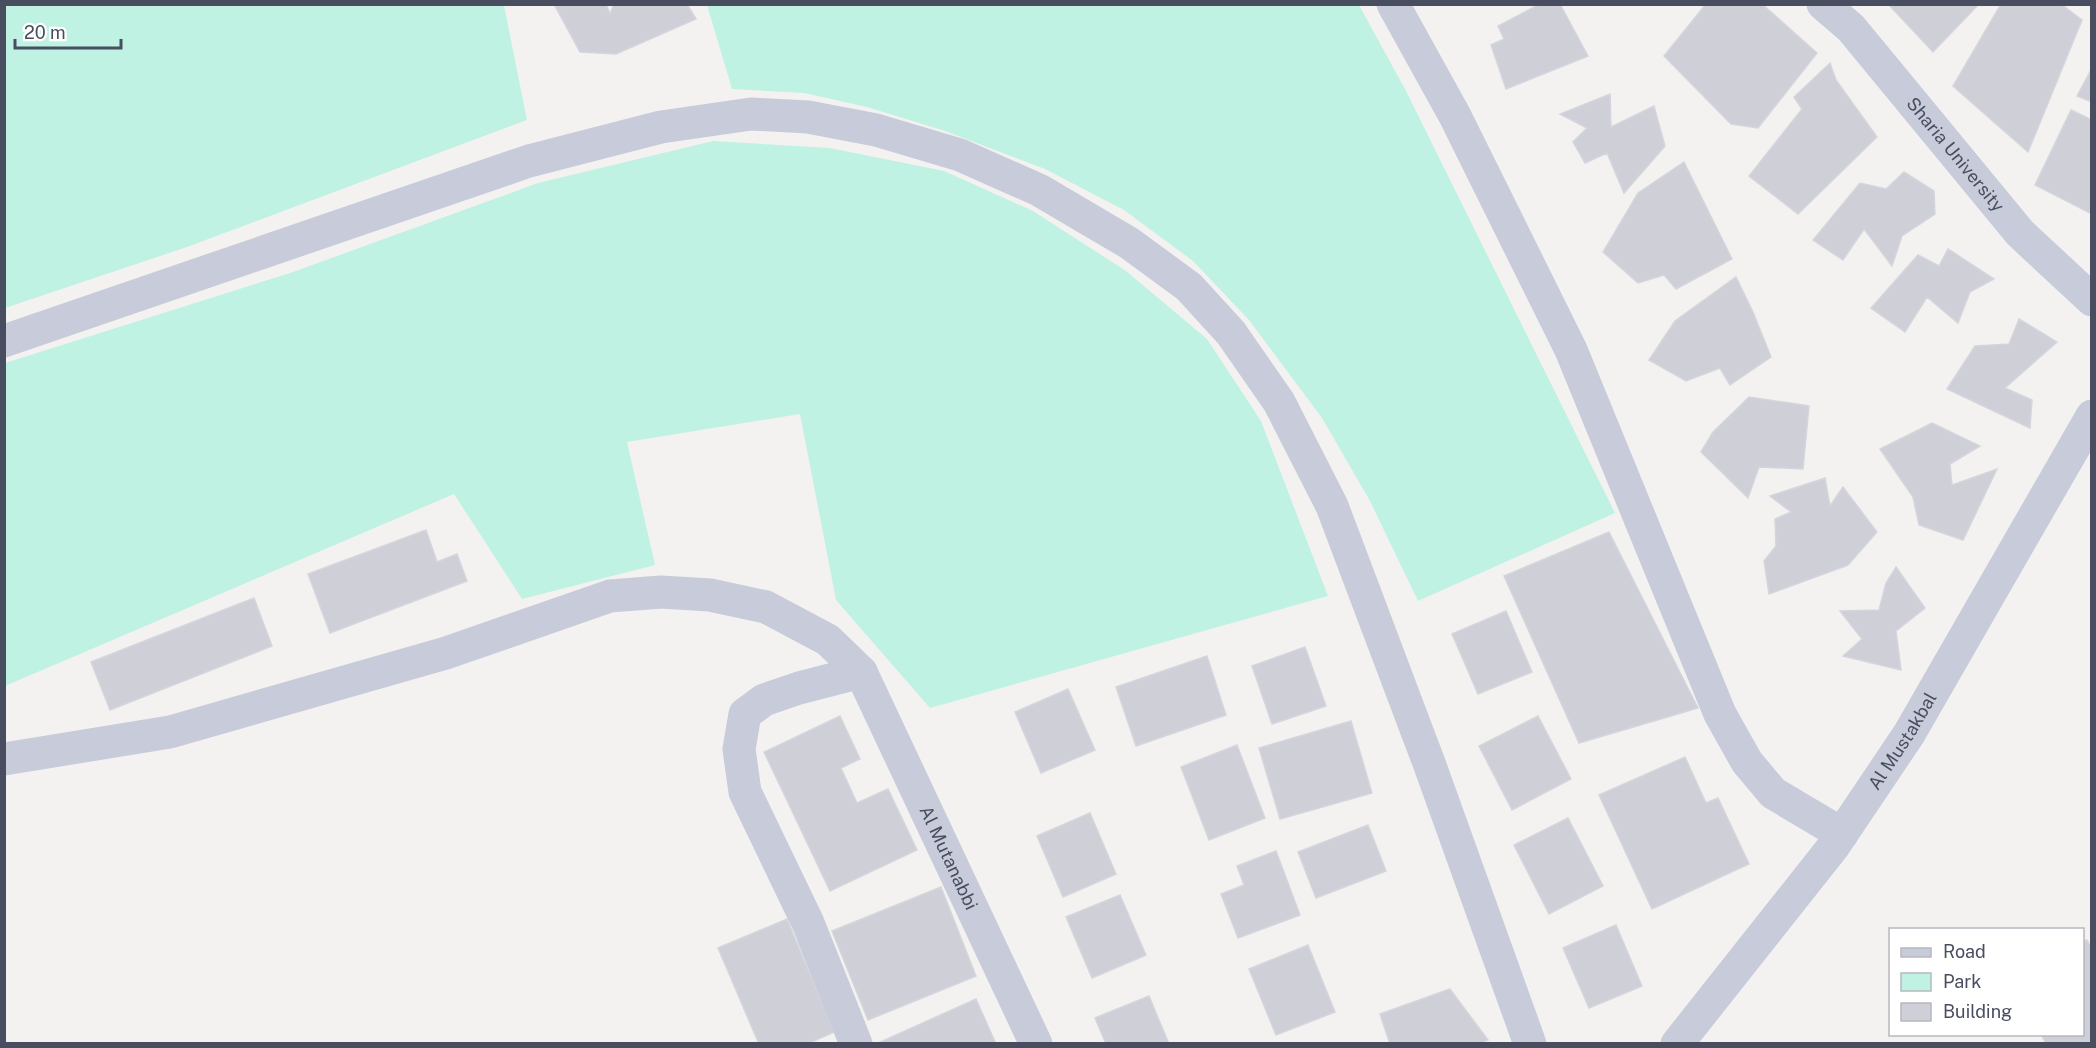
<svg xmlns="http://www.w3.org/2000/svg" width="2096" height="1048" font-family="'Public Sans',sans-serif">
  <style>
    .green { fill: #bff2e2 }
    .building { fill: #cecfd7; stroke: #d5d5dd; stroke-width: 1.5 }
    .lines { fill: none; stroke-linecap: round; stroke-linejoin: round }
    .street { stroke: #c8cbd9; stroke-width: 33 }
    .labels { text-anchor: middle; stroke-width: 4.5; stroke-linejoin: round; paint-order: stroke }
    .street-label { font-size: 18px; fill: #484d60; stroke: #fff }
  </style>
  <rect width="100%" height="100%" fill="#f4f2f1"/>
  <path class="green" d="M 4,5 L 504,5 L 527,120 L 187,247 L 5,308 Z
    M 707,5 L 1359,5 L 1406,91 L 1615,513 L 1418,601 L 1370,501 L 1322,418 L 1249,320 L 1193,261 L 1124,210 L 1045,169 L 945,131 L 867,107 L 804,93 L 732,89 Z
    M 713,141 L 830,148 L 944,171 L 1033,211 L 1126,271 L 1207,339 L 1261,421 L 1328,596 L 930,708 L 836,600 L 800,414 L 627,442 L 655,565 L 522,599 L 454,494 L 5,686 L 5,363 L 293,272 L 538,183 Z"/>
  <path class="building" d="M 554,4 L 606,4 L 610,14 L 614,4 L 687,4 L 696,19 L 616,54 L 580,52 Z
    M 1540,4 L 1560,4 L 1588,56 L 1506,89 L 1491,45 L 1504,39 L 1498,26 Z
    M 1706,4 L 1762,4 L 1817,53 L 1758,128 L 1731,124 L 1664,56 Z
    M 1888,4 L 1979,4 L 1933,52 Z
    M 2001,4 L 2061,4 L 2082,20 L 2028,152 L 1953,86 Z
    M 1830,63 L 1836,80 L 1877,137 L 1798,214 L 1749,176 L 1802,109 L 1794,97 Z
    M 2092,68 L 2092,102 L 2077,96 Z
    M 1610,94 L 1611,127 L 1654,106 L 1665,146 L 1624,193 L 1607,153 L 1585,163 L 1573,142 L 1587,128 L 1560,114 Z
    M 2071,110 L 2092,120 L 2092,214 L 2035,185 Z
    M 1684,162 L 1732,259 L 1676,289 L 1664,275 L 1638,283 L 1603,252 L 1638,193 Z
    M 1904,172 L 1934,191 L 1935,214 L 1902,236 L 1892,266 L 1864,229 L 1843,260 L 1813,240 L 1860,183 L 1886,189 Z
    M 1948,249 L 1994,279 L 1970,292 L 1958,323 L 1927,297 L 1905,332 L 1871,308 L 1918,255 L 1939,266 Z
    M 1736,277 L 1753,312 L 1771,357 L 1730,385 L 1720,368 L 1686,381 L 1649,360 L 1675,321 Z
    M 2019,319 L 2057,342 L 2005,388 L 2032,400 L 2030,428 L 1947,389 L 1975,346 L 2009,344 Z
    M 1749,397 L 1809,406 L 1803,469 L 1759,467 L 1748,498 L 1701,452 L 1713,432 Z
    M 1932,423 L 1980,446 L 1950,464 L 1952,485 L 1997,469 L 1963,540 L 1919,525 L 1913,497 L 1880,449 Z
    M 1825,478 L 1830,506 L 1843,487 L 1877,532 L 1848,565 L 1769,594 L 1764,561 L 1776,546 L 1775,519 L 1791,512 L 1770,496 Z
    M 426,530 L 437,562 L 457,554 L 467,581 L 330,633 L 308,574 Z
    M 1609,532 L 1698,708 L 1579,743 L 1504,576 Z
    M 1896,567 L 1925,608 L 1896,631 L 1901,670 L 1843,656 L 1862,639 L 1840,611 L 1879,610 L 1886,583 Z
    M 254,598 L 272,646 L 110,710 L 91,662 Z
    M 1506,611 L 1532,672 L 1478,694 L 1452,634 Z
    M 1305,647 L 1326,706 L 1272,724 L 1252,666 Z
    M 1207,656 L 1226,715 L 1136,746 L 1116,687 Z
    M 1068,689 L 1095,750 L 1041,773 L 1015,712 Z
    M 840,716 L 860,759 L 841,768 L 857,803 L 888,789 L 917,850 L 830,891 L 764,752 Z
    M 1538,716 L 1571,779 L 1512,810 L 1479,746 Z
    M 1351,721 L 1372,793 L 1280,819 L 1259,748 Z
    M 1237,745 L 1265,818 L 1209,840 L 1181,767 Z
    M 1685,757 L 1706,803 L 1718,798 L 1749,864 L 1652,909 L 1599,795 Z
    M 1090,813 L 1116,874 L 1063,897 L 1037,836 Z
    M 1568,818 L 1603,886 L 1549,914 L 1514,845 Z
    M 1368,825 L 1386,871 L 1316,898 L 1298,852 Z
    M 1276,851 L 1300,915 L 1238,938 L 1221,894 L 1244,885 L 1237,866 Z
    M 941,887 L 976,976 L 868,1020 L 832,931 Z
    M 1120,895 L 1146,955 L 1092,978 L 1066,917 Z
    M 787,919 L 834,1032 L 807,1044 L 759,1044 L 718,948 Z
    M 1616,925 L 1642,986 L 1589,1008 L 1563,948 Z
    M 2087,940 L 2092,949 L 2092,1044 L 2046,1044 L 2041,1034 L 2082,1034 L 2082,942 Z
    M 1308,945 L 1335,1012 L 1276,1035 L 1249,969 Z
    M 1450,989 L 1488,1040 L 1478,1044 L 1390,1044 L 1380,1014 Z
    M 1149,996 L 1169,1044 L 1106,1044 L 1095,1018 Z
    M 976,999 L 996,1044 L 876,1044 Z"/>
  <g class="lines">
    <g class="street">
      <path d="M 1393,4 L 1455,116 L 1571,350 L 1720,714 L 1747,762 L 1773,793 L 1842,834"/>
      <path id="s1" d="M 1823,4 L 1851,28 L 2020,233 L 2092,300"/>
      <path d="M 4,341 L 529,161 L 661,127 L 751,114 L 808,117 L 876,130 L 960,155 L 1039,190 L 1129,243 L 1189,287 L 1231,333 L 1279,402 L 1332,506 L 1429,763 L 1530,1044"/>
      <path id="s2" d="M 4,759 L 170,732 L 446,653 L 610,596 L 661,592 L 710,595 L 766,607 L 828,640 L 861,672 L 1036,1044"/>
      <path d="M 856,1044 L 808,923 L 745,792 L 739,749 L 745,714 L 764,700 L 799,688 L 861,672"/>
      <path id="s3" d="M 1677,1044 L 1833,847 L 1909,734 L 2092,416"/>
    </g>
  </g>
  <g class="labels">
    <g class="street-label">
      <text dy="6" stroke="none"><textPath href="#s1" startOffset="201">Sharia University</textPath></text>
      <text dy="6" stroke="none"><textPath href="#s3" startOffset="378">Al Mustakbal</textPath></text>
      <text dy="6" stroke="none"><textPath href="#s2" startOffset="1108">Al Mutanabbi</textPath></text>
    </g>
  </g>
  <rect width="2096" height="1048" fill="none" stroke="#484d60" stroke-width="12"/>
  <rect x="1889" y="928" width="195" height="108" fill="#ffffff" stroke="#b6b8bf" stroke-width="1.5"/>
  <rect x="1901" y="948" width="30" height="9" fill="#c8cbd9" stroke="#b6b8bf" stroke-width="1.5"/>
  <text x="1943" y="958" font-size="18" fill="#484d60">Road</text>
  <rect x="1901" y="973" width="30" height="18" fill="#bff2e2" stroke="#b6b8bf" stroke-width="1.5"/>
  <text x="1943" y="988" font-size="18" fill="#484d60">Park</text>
  <rect x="1901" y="1003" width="30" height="18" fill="#cecfd7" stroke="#b6b8bf" stroke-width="1.5"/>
  <text x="1943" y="1018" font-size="18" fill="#484d60">Building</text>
  <path d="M15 39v9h106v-9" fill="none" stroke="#484d60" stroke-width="3"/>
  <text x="24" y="39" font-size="18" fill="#484d60" stroke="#ffffff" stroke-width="4.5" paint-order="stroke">20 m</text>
</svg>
